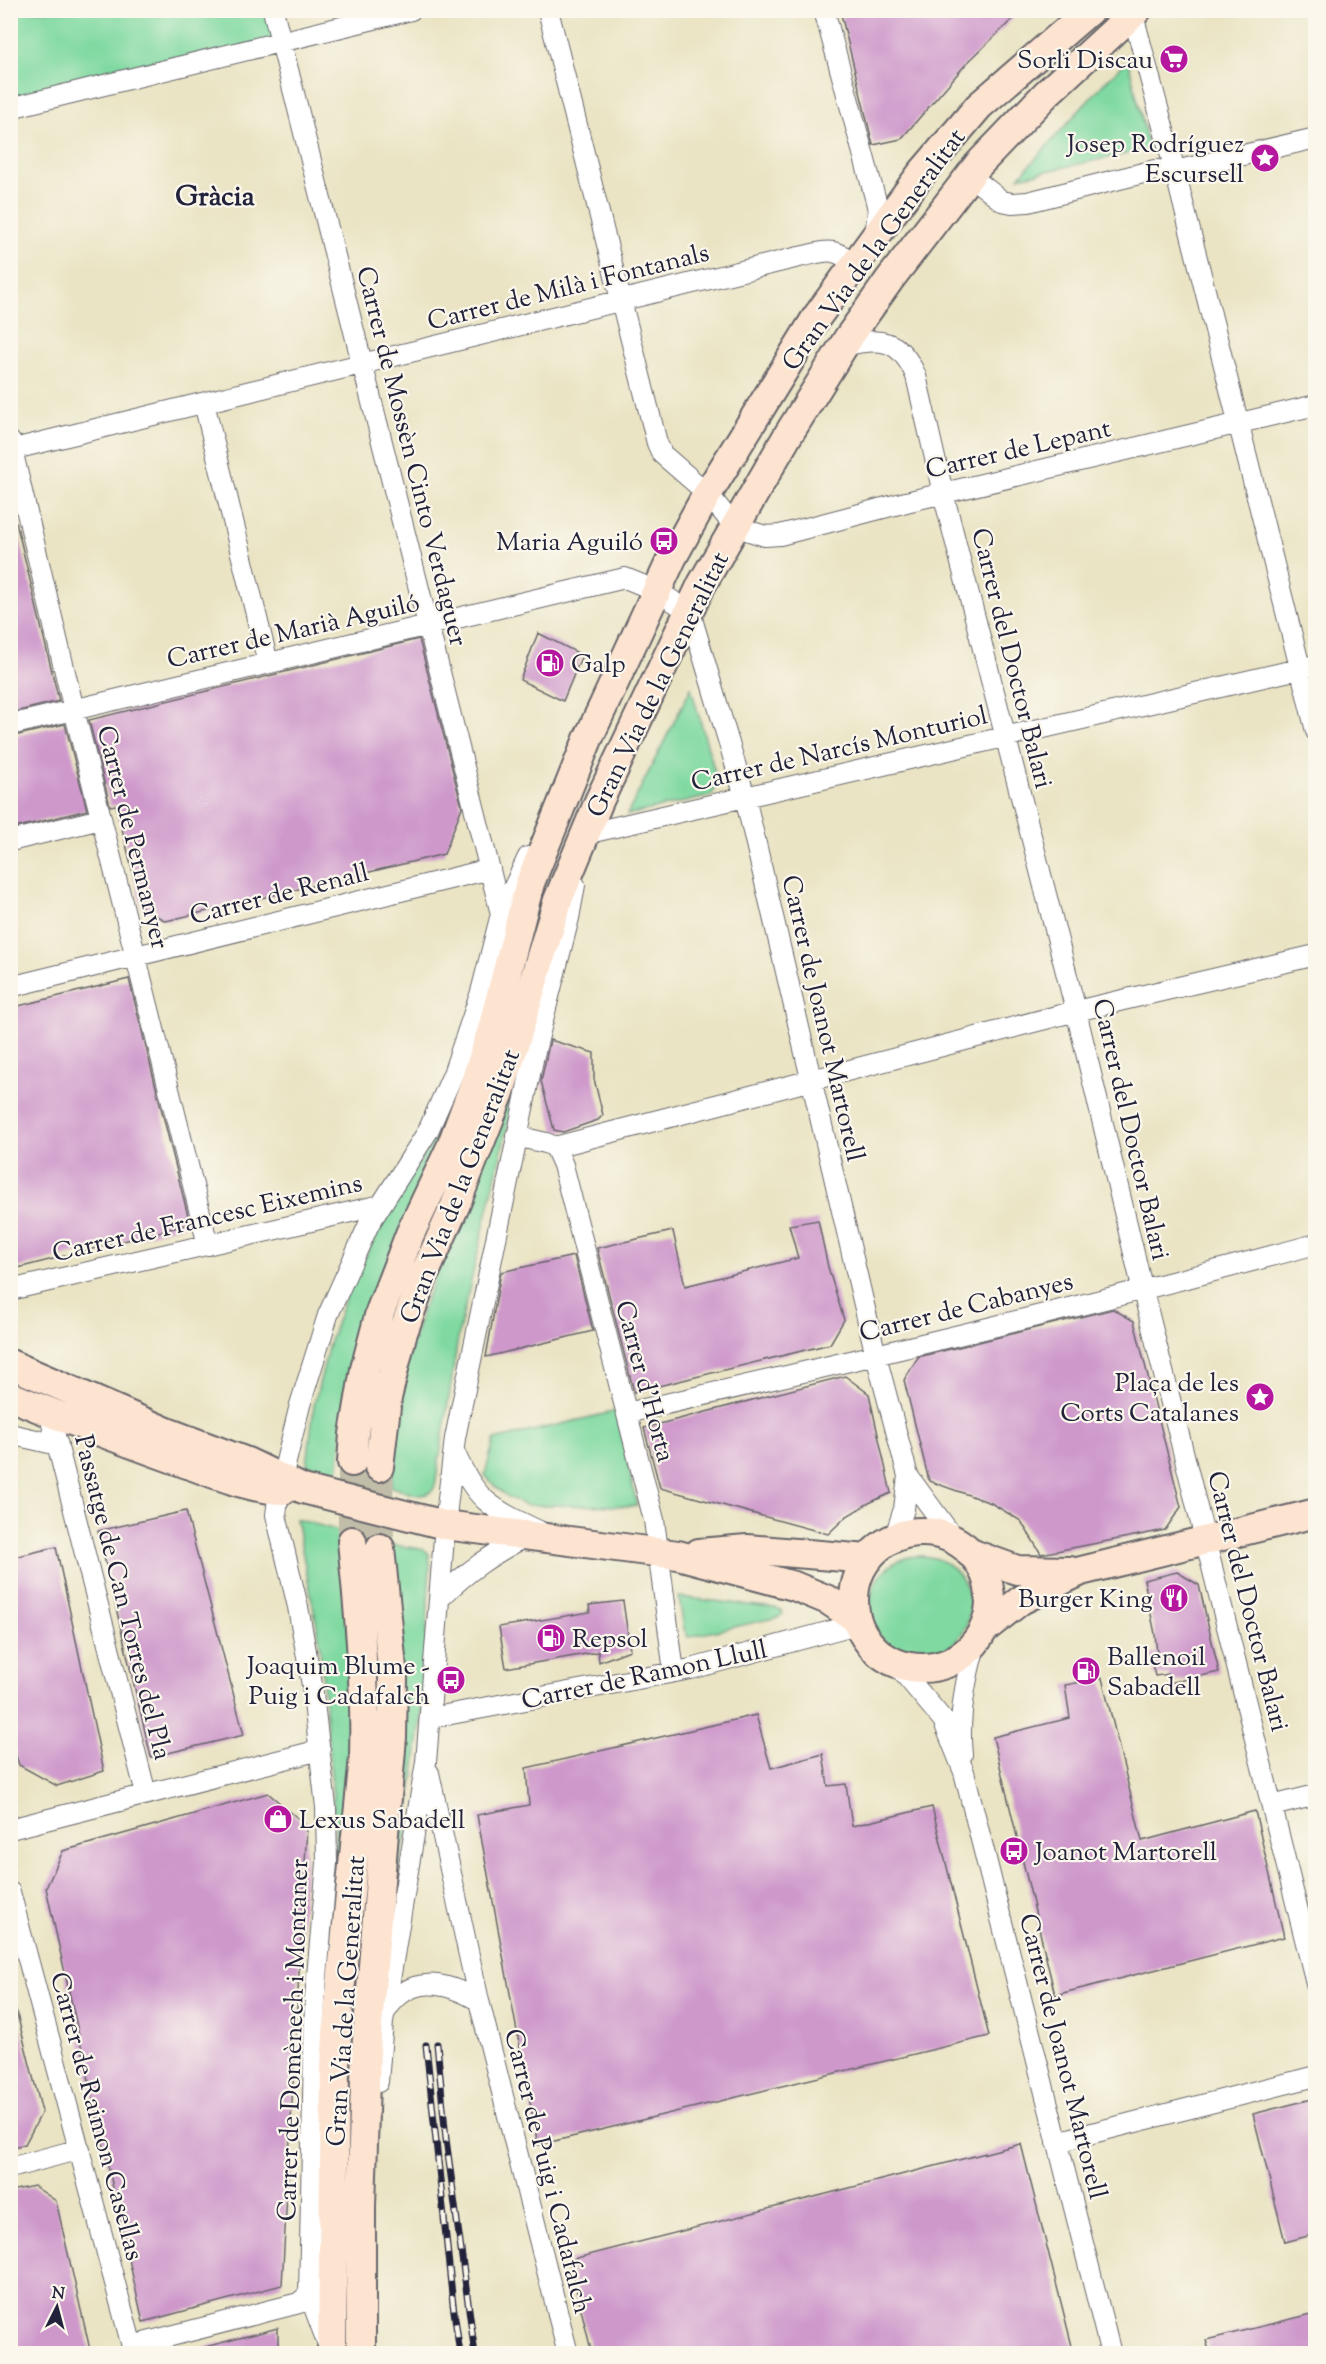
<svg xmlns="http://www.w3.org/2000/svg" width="1326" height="2364" font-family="'Sorts Mill Goudy',serif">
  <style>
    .green { fill: #7fd9a0; stroke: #507e6e; stroke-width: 1.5 }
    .building { fill: #ce98cb }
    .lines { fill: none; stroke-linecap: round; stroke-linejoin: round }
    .secondary-tunnel { stroke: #c2bda9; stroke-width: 28; stroke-dasharray: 28 14; stroke-linecap: butt }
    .street-casing { stroke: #68666b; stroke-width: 22 }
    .secondary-casing { stroke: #68666b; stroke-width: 32 }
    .street { stroke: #fff; stroke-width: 20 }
    .secondary { stroke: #fde4d1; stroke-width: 28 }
    .rail-casing { stroke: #22223b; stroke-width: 7 }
    .rail { stroke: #fbf7ec; stroke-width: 4.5; stroke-dasharray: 14; stroke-linecap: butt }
    .labels { text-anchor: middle; stroke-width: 4.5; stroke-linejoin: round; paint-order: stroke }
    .poi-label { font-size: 26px; fill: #22223b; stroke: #fbf7ec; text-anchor: end }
    .street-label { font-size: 26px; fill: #22223b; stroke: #fbf7ec }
    .quarter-label { font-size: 28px; font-weight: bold; fill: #22223b; stroke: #fbf7ec }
  </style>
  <rect width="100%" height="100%" fill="#fbf7ec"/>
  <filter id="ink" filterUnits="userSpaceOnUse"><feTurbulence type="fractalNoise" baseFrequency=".0167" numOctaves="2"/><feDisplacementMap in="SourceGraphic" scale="12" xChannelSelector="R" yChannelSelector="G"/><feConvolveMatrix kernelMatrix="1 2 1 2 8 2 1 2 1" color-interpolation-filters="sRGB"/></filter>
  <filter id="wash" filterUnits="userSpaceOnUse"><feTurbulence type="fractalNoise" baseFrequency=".008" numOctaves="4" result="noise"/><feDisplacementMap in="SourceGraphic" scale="24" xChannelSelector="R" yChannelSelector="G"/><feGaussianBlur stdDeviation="1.35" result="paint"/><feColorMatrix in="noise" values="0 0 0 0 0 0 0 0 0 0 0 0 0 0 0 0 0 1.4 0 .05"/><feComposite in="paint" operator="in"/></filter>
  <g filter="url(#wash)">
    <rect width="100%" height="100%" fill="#eae4c4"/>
    <path class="green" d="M 10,11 L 273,11 L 281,43 L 11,108 Z
      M 1128,60 L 1149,149 L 1019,177 L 1106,81 Z
      M 691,688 L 718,783 L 711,796 L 627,815 Z
      M 482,1020 L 345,1413 L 338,1472 L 307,1465 L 314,1405 L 329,1344 L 348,1290 L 393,1203 L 422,1158 L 446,1112 Z
      M 525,1052 L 459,1332 L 435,1487 C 424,1503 407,1491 391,1487 L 396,1426 L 407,1362 L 422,1310 Z
      M 617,1411 L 637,1506 L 525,1505 C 507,1498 497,1490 485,1475 L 494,1440 Z
      M 296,1519 L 340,1531 L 347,1588 L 353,1764 L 335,1924 L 335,1821 L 319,1636 Z
      M 391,1545 L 423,1549 L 429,1554 L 430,1564 L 423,1706 L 405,1838 L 379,1978 Z
      M870 1606a50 50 0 1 1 100 0a50 50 0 1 1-100 0Z
      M 679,1597 L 774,1608 L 781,1610 L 783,1614 L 779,1617 L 688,1637 L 684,1629 Z"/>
    <g id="blocks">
      <path class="building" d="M 840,10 L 1022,10 L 966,64 L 901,139 L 873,145 Z
        M 16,522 L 59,701 L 10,713 L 10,523 Z
        M 538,633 L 582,655 L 563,701 L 520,680 Z
        M 419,639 L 462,807 L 444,854 L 166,921 L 142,908 L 116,805 L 110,806 L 89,720 Z
        M 65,724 L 87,810 L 10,829 L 10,737 Z
        M 129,979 L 190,1224 L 10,1270 L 10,1008 Z
        M 550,1040 L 594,1053 L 594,1079 L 603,1115 L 598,1120 L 563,1132 L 554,1130 L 541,1081 Z
        M 818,1220 L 828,1267 L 844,1320 L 830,1344 L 634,1392 L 597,1248 L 673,1231 L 685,1286 L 798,1258 L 789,1225 Z
        M 574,1256 L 593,1331 L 486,1357 L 501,1272 Z
        M 1113,1309 L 1134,1321 L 1181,1507 L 1165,1530 L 1041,1554 L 1021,1521 L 991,1503 L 929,1481 L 904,1380 L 918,1357 Z
        M 845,1376 L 869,1394 L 891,1493 L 869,1503 L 847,1516 L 828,1534 L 660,1488 L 644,1428 Z
        M 186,1511 L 244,1735 L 151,1757 L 98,1531 Z
        M 56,1547 L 104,1771 L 57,1786 L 19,1765 L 10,1736 L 10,1558 Z
        M 1177,1572 L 1199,1585 L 1219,1672 L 1169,1683 L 1169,1674 L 1155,1676 L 1150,1655 L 1157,1653 L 1155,1634 L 1144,1580 Z
        M 623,1601 L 630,1650 L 599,1662 L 598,1652 L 506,1668 L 499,1627 L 590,1612 L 589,1605 Z
        M 1102,1678 L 1142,1841 L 1255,1811 L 1284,1937 L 1055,1995 L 993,1737 L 1070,1718 L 1065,1685 Z
        M 756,1715 L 771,1768 L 823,1754 L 828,1786 L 846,1784 L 852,1826 L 932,1807 L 989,2036 L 538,2145 L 477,1815 L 529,1805 L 526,1768 Z
        M 268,1793 L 307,1826 L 282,2285 L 143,2322 L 46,1888 L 63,1851 Z
        M 16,2010 L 42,2112 L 25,2144 L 10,2148 L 10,2011 Z
        M 1316,2098 L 1316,2234 L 1285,2242 L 1253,2114 Z
        M 1021,2144 L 1074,2354 L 592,2354 L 569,2260 Z
        M 34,2186 L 56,2201 L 91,2354 L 10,2354 L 10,2191 Z
        M 1316,2313 L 1316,2354 L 1210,2354 L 1206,2340 Z
        M 278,2328 L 278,2354 L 201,2354 L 201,2348 Z"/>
    </g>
  </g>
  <g filter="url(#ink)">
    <use href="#blocks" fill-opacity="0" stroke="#68666b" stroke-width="1.5"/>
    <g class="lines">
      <path class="secondary-tunnel" d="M 379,1467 L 380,1548
        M 352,1541 L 352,1462"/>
      <g class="street-casing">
        <path id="street" d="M 273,10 L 501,914
          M 548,10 L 657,443 L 662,454 L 708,494 L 734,526 L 765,536 L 780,535 L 906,502 L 1316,405
          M 824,10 L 876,201 L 878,211 L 875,234
          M 1133,15 L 1175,171 L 1316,731
          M 10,108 L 411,10
          M 970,176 L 1002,201 L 1012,203 L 1028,202 L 1155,170 L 1175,171 L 1316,138
          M 843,346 C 880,337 900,338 916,376 L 943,493 L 1076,1011 L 1143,1291 L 1316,1983
          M 204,403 L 268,663
          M 10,441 L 74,710 L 208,1245
          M 10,450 L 799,257 C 828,251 831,246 856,264
          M 10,725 L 625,578 L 657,591 L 690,612 L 745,797 L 876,1356 L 908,1476 L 955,1540
          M 585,834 L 1316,665
          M 10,841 L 101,819
          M 10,987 L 490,869
          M 516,1136 L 546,1143 L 555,1147 L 563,1165 L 654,1520 L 674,1672
          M 555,1147 L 1076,1011 L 1316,955
          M 10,1290 L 381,1205
          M 49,1412 L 146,1794
          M 627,1413 C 857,1360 1087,1306 1316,1244
          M 10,1434 L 58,1445
          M 454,1451 C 476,1502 491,1508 539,1531
          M 894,1539 L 904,1509 L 908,1476
          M 439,1599 C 468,1570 491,1555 527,1536
          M 896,1664 L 943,1720 L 964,1772 L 1111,2354
          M 430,1718 L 691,1669 L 857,1624
          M 962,1755 C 958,1718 965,1681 975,1646
          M 429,1773 L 479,2001 L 568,2354
          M 1272,1806 L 1316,1795
          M 10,1829 L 320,1750
          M 10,1892 L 134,2354
          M 386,2011 C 409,1974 445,1981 479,2001
          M 378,2082 L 383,2022 L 426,1762 L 445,1525 L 455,1438 L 534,1055 L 569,918 L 575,885
          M 1057,2142 L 1316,2076
          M 10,2168 L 80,2149
          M 309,2294 L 327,2342
          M 132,2346 L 299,2303 L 309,2294 L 315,1999 L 327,1863 L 326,1807 L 312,1685 L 298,1607 L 276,1515 L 279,1490 L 300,1405 L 328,1315 L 369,1224 L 428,1131 L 453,1074 L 481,992 L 501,914 L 528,857"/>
      </g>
      <g class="secondary-casing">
        <path id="secondary" d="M 10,1364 L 167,1432 L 247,1462 L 303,1489 L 445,1525 L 678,1555 L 794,1586 L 828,1600 L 855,1618
          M 10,1396 C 67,1420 124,1441 182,1462 C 213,1473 249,1489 283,1490
          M 352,1462 L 354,1434 L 365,1369 L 380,1312 L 410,1234 L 451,1147 L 475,1083 L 492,1029 L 530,883 L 588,739 L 672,558 L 705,498 L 816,318 L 921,174 L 979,106 L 1090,10
          M 379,1467 L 387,1398 L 402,1335 L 423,1277 L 455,1206 L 500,1092 L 558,900 L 599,801 L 702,584 L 788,435 L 849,337 L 890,279 L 978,165 L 1047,93 L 1137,10
          M854 1600a68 68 0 1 1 136 0a68 68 0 1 1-136 0Z
          M 699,1553 L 747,1549 L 868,1559
          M 970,1553 L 1017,1570 L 1070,1571
          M 984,1629 L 1021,1600 L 1081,1571 L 1316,1513
          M 332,2354 L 335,2067 L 339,2003 L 364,1757 C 366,1684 359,1613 352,1541
          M 361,2354 L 361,2206 L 366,2050 L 392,1737 L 393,1678 L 380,1548"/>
      </g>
      <use href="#street" class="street"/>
      <use href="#secondary" class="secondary"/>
      <g class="rail-casing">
        <path id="rail" d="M 437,2044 L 446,2139 L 475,2354
          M 426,2045 L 453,2304 L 460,2354"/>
      </g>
      <use href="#rail" class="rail"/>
    </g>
  </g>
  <defs>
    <g id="supermarket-disc" transform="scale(1.5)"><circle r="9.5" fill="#b5179e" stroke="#fbf7ec"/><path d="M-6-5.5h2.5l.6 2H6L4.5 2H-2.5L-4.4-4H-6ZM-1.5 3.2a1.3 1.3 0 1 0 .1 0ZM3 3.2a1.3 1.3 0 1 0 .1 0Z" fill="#fff"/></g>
    <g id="sight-disc" transform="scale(1.5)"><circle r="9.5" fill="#b5179e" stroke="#fbf7ec"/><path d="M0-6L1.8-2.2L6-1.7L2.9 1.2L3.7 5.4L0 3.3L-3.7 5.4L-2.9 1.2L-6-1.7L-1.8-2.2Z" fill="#fff"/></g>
    <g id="bus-disc" transform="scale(1.5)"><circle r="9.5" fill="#b5179e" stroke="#fbf7ec"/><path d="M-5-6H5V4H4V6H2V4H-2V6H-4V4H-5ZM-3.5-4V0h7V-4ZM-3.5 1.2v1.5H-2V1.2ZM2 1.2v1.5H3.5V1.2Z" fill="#fff"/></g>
    <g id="fuel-disc" transform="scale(1.5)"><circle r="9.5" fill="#b5179e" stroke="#fbf7ec"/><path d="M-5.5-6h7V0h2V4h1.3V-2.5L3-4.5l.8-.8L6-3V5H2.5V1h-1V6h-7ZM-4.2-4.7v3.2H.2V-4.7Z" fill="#fff"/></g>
    <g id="restaurant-disc" transform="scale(1.5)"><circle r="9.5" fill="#b5179e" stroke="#fbf7ec"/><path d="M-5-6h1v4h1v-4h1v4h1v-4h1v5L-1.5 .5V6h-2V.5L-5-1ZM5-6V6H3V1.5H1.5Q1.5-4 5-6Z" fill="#fff"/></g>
    <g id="shop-disc" transform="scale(1.5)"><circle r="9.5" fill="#b5179e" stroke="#fbf7ec"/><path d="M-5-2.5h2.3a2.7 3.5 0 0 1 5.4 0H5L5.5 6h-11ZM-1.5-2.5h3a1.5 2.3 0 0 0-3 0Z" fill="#fff"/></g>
  </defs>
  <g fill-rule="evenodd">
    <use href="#supermarket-disc" x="1174" y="59"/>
    <use href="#sight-disc" x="1265" y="158"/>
    <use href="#bus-disc" x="664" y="541"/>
    <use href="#fuel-disc" x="550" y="663"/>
    <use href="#sight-disc" x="1260" y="1397"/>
    <use href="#restaurant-disc" x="1174" y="1598"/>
    <use href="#fuel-disc" x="551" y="1638"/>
    <use href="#fuel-disc" x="1086" y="1671"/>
    <use href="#bus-disc" x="451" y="1680"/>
    <use href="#shop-disc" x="278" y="1819"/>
    <use href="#bus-disc" x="1014" y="1851"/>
  </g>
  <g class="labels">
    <g class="poi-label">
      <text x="1153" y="68">Sorli Discau</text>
      <text x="1244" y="152">Josep Rodríguez<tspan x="1244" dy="30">Escursell</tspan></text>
      <text x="643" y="550">Maria Aguiló</text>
      <text x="571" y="672" text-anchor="start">Galp</text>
      <text x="1239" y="1391">Plaça de les<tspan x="1239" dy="30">Corts Catalanes</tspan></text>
      <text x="1153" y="1607">Burger King</text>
      <text x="572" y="1647" text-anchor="start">Repsol</text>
      <text x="1107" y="1665" text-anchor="start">Ballenoil<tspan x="1107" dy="30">Sabadell</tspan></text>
      <text x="430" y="1674">Joaquim Blume -<tspan x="430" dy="30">Puig i Cadafalch</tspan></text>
      <text x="299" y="1828" text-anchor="start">Lexus Sabadell</text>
      <text x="1035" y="1860" text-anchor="start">Joanot Martorell</text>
    </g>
    <g class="street-label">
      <text transform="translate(873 249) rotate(-54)" y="9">Gran Via de la Generalitat</text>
      <text transform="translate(568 286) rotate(-14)" y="9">Carrer de Milà i Fontanals</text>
      <text transform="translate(1018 448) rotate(-13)" y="9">Carrer de Lepant</text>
      <text transform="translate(413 456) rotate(76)" y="9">Carrer de Mossèn Cinto Verdaguer</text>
      <text transform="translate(293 630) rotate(-13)" y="9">Carrer de Marià Aguiló</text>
      <text transform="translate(1013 658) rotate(76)" y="9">Carrer del Doctor Balari</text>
      <text transform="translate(657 684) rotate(-64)" y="9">Gran Via de la Generalitat</text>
      <text transform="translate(839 748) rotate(-13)" y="9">Carrer de Narcís Monturiol</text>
      <text transform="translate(134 837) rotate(76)" y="9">Carrer de Permanyer</text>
      <text transform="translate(279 893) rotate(-14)" y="9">Carrer de Renall</text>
      <text transform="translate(824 1018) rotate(77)" y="9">Carrer de Joanot Martorell</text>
      <text transform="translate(1132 1129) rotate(77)" y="9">Carrer del Doctor Balari</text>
      <text transform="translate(459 1186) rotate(-69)" y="9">Gran Via de la Generalitat</text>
      <text transform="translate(207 1217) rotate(-13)" y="9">Carrer de Francesc Eixemins</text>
      <text transform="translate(966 1306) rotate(-14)" y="9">Carrer de Cabanyes</text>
      <text transform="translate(646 1381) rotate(75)" y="9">Carrer d'Horta</text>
      <text transform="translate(124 1597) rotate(76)" y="9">Passatge de Can Torres del Pla</text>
      <text transform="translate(1249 1601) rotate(76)" y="9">Carrer del Doctor Balari</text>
      <text transform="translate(644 1674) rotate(-12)" y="9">Carrer de Ramon Llull</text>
      <text transform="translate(345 2001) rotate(-86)" y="9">Gran Via de la Generalitat</text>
      <text transform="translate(292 2040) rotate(-88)" y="9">Carrer de Domènech i Montaner</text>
      <text transform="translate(1064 2056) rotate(76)" y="9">Carrer de Joanot Martorell</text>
      <text transform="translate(98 2116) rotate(75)" y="9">Carrer de Raimon Casellas</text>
      <text transform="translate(549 2171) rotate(76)" y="9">Carrer de Puig i Cadafalch</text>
    </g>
    <g class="quarter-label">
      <text x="215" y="205">Gràcia</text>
    </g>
  </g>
  <rect width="1326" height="2364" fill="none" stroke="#fbf7ec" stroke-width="36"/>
  <g transform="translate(57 2307) rotate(6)" stroke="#fbf7ec" stroke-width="4.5" paint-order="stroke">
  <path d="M0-4.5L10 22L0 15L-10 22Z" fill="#22223b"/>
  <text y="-9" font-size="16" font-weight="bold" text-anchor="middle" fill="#22223b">N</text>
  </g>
</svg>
